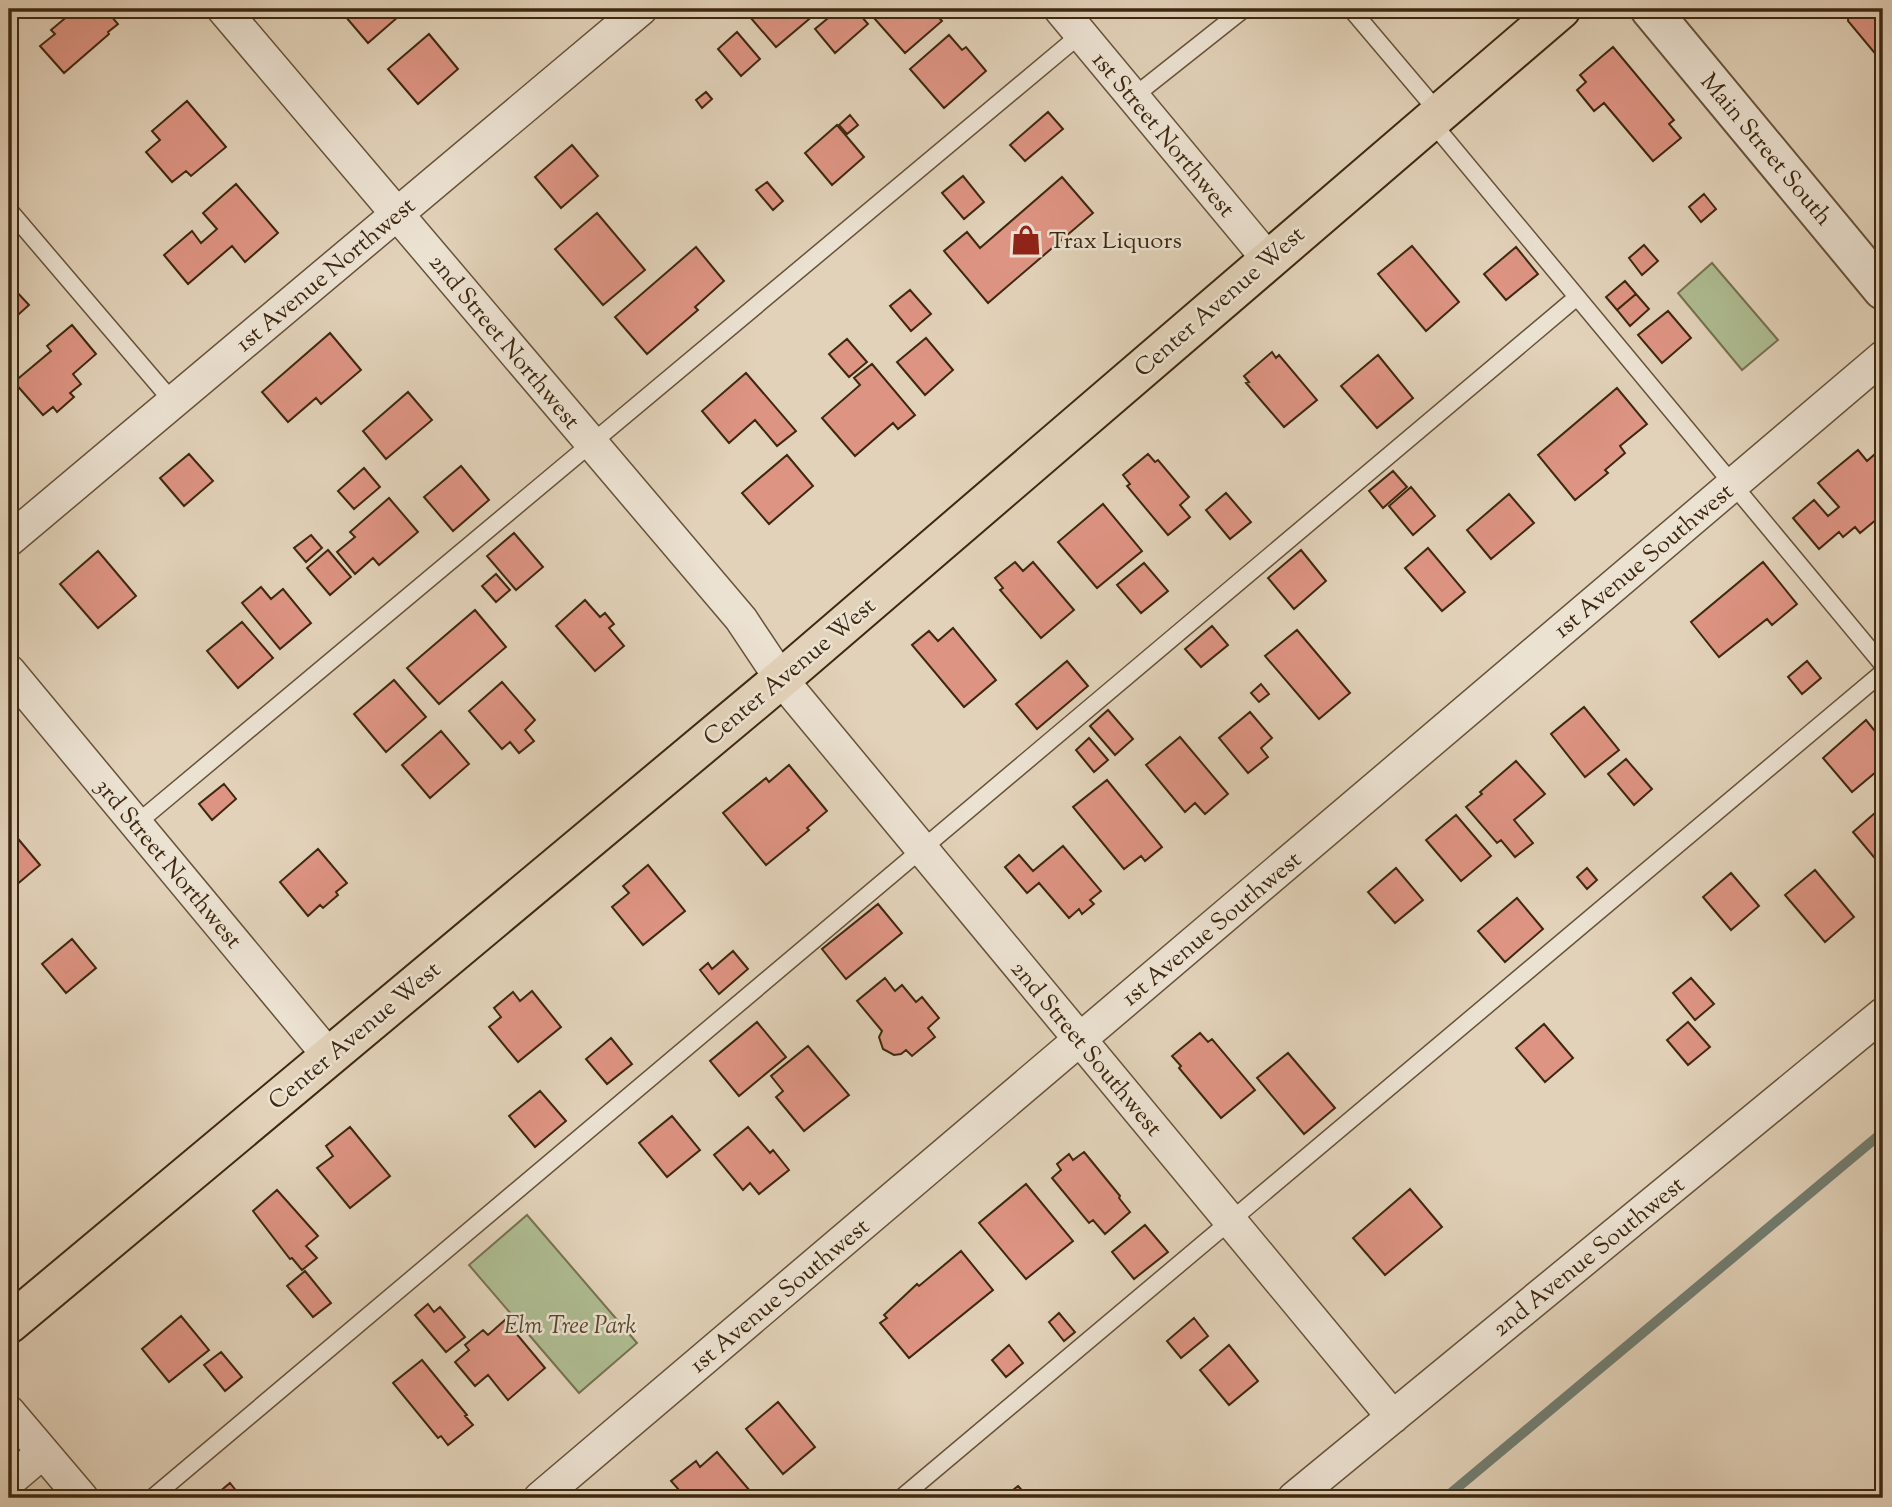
<svg xmlns="http://www.w3.org/2000/svg" width="1892" height="1507" font-family="'Sorts Mill Goudy',serif">
  <style>
    .green { fill: #afbd92; stroke: #767250; stroke-width: 2 }
    .lines { fill: none; stroke-linecap: round; stroke-linejoin: round }
    .stream { stroke: #727e71; stroke-width: 10 }
    .building { fill: #de9483; stroke: #3e280f; stroke-width: 2 }
    .service-casing { stroke: #67523a; stroke-width: 19 }
    .minor-casing { stroke: #67523a; stroke-width: 35 }
    .tertiary-casing { stroke: #67523a; stroke-width: 42 }
    .primary-casing { stroke: #3e280f; stroke-width: 42 }
    .service { stroke: #ece2d2; stroke-width: 16 }
    .minor { stroke: #ece2d2; stroke-width: 32 }
    .tertiary { stroke: #ece2d2; stroke-width: 38 }
    .primary { stroke: #e2d2b9; stroke-width: 38 }
    .rail { stroke: #3e280f; stroke-width: 5; stroke-dasharray: 12 12; stroke-linecap: butt }
    .labels { text-anchor: middle; stroke-width: 5; stroke-linejoin: round; paint-order: stroke }
    .street-label { font-size: 24px; fill: #3e280f; stroke: #ece2d2 }
    .poi-label { font-size: 24px; fill: #3e280f; stroke: #ece2d2; text-anchor: start }
    .park-label { font-size: 24px; font-style: italic; fill: #554629; stroke: #ece2d2 }
  </style>
  <rect width="100%" height="100%" fill="#e2d2b9"/>
  <filter id="stains"><feTurbulence type="fractalNoise" baseFrequency=".00286" numOctaves="4"/><feColorMatrix values="0 0 0 0 .2 0 0 0 0 .09 0 0 0 0 .02 0 0 0 .5 -.17"/></filter>
  <radialGradient id="worn" r=".72"><stop offset=".6" stop-color="#630" stop-opacity="0"/><stop offset="1" stop-color="#630" stop-opacity=".3"/></radialGradient>
  <path class="green" d="M 1712,263 L 1778,340 L 1742,370 L 1678,293 Z
    M 527,1215 L 637,1343 L 579,1393 L 469,1265 Z"/>
  <g class="lines">
    <path class="stream" d="M 1445,1498 L 1883,1132"/>
  </g>
  <path class="building" d="M 76,9 L 105,9 L 118,24 L 108,32 L 109,34 L 64,73 L 40,46 L 55,34 L 51,30 Z
    M 339,9 L 391,9 L 398,17 L 368,43 Z
    M 759,9 L 821,9 L 776,47 L 750,17 Z
    M 839,9 L 855,9 L 868,24 L 835,53 L 815,29 Z
    M 866,9 L 931,9 L 942,21 L 905,53 Z
    M 1849,9 L 1883,9 L 1883,63 L 1848,21 Z
    M 737,32 L 760,59 L 741,76 L 718,49 Z
    M 429,34 L 458,69 L 418,104 L 388,69 Z
    M 949,35 L 962,50 L 966,47 L 986,71 L 944,108 L 910,69 Z
    M 1613,47 L 1674,120 L 1669,124 L 1681,138 L 1653,161 L 1604,103 L 1594,111 L 1577,90 L 1586,82 L 1580,75 Z
    M 706,92 L 712,99 L 702,108 L 696,100 Z
    M 187,101 L 226,147 L 191,176 L 186,171 L 172,182 L 146,152 L 160,140 L 152,131 Z
    M 1048,112 L 1063,129 L 1025,161 L 1010,145 Z
    M 850,115 L 858,125 L 847,134 L 839,125 Z
    M 837,125 L 864,157 L 832,185 L 805,153 Z
    M 572,145 L 598,176 L 561,208 L 535,177 Z
    M 963,176 L 984,202 L 964,219 L 942,193 Z
    M 1062,177 L 1093,213 L 988,303 L 944,251 L 967,232 L 980,248 Z
    M 767,182 L 783,201 L 773,210 L 756,190 Z
    M 236,184 L 278,233 L 245,262 L 232,246 L 188,284 L 164,255 L 192,231 L 201,243 L 217,229 L 203,213 Z
    M 1704,194 L 1716,209 L 1701,222 L 1689,207 Z
    M 597,213 L 645,270 L 603,305 L 555,249 Z
    M 1644,245 L 1658,261 L 1642,275 L 1629,258 Z
    M 1412,246 L 1459,302 L 1426,331 L 1378,274 Z
    M 696,247 L 724,281 L 695,307 L 698,310 L 647,354 L 615,317 Z
    M 1516,247 L 1538,274 L 1506,300 L 1484,274 Z
    M 1625,281 L 1636,294 L 1617,310 L 1606,297 Z
    M 14,289 L 29,305 L 9,323 L 9,293 Z
    M 910,290 L 931,314 L 911,331 L 890,306 Z
    M 1636,294 L 1649,309 L 1630,326 L 1617,310 Z
    M 1668,311 L 1691,338 L 1662,363 L 1638,335 Z
    M 72,325 L 96,354 L 73,374 L 81,384 L 70,393 L 74,397 L 57,412 L 53,407 L 43,415 L 14,382 L 51,351 L 47,346 Z
    M 330,333 L 361,370 L 321,404 L 316,398 L 288,422 L 262,392 Z
    M 926,338 L 953,370 L 925,395 L 897,362 Z
    M 847,339 L 867,362 L 849,377 L 829,354 Z
    M 1272,352 L 1276,358 L 1279,355 L 1317,400 L 1284,427 L 1246,383 L 1249,382 L 1244,376 Z
    M 1378,355 L 1413,398 L 1377,428 L 1341,386 Z
    M 872,364 L 915,415 L 898,429 L 893,423 L 855,456 L 822,418 L 860,385 L 854,378 Z
    M 746,373 L 796,431 L 777,446 L 755,420 L 729,443 L 702,411 Z
    M 1617,388 L 1647,424 L 1620,446 L 1625,453 L 1605,470 L 1608,473 L 1575,500 L 1538,455 Z
    M 408,392 L 432,420 L 386,459 L 363,431 Z
    M 1883,447 L 1883,514 L 1860,533 L 1855,527 L 1843,537 L 1839,532 L 1819,549 L 1793,518 L 1814,500 L 1828,516 L 1839,507 L 1818,483 L 1858,450 L 1867,461 Z
    M 189,454 L 213,481 L 184,506 L 160,478 Z
    M 1148,454 L 1155,462 L 1158,460 L 1189,497 L 1180,505 L 1190,517 L 1168,535 L 1127,486 L 1130,484 L 1123,475 Z
    M 787,455 L 813,486 L 769,524 L 742,493 Z
    M 461,466 L 489,500 L 453,531 L 424,497 Z
    M 364,468 L 380,487 L 354,509 L 338,491 Z
    M 1393,471 L 1407,487 L 1383,508 L 1369,491 Z
    M 1411,487 L 1435,516 L 1413,535 L 1389,506 Z
    M 1226,493 L 1251,522 L 1230,539 L 1206,510 Z
    M 1509,494 L 1534,523 L 1491,559 L 1467,530 Z
    M 389,498 L 418,532 L 379,565 L 373,558 L 355,574 L 337,552 L 355,537 L 350,532 Z
    M 1103,504 L 1142,551 L 1097,588 L 1058,542 Z
    M 514,533 L 543,567 L 516,590 L 487,556 Z
    M 311,535 L 322,548 L 306,562 L 294,548 Z
    M 1428,548 L 1465,592 L 1442,611 L 1405,568 Z
    M 328,550 L 351,577 L 330,595 L 307,568 Z
    M 1301,550 L 1326,581 L 1294,609 L 1268,578 Z
    M 98,551 L 136,596 L 98,628 L 60,584 Z
    M 1015,562 L 1023,571 L 1033,562 L 1074,610 L 1041,638 L 1000,590 L 1003,588 L 995,578 Z
    M 1763,562 L 1797,604 L 1772,625 L 1767,619 L 1719,657 L 1691,622 Z
    M 1144,563 L 1168,591 L 1141,613 L 1117,585 Z
    M 496,574 L 510,590 L 496,602 L 482,586 Z
    M 261,587 L 271,599 L 283,589 L 311,623 L 280,649 L 242,603 Z
    M 585,600 L 600,617 L 605,613 L 614,624 L 609,628 L 624,646 L 595,671 L 556,626 Z
    M 475,610 L 506,647 L 439,704 L 407,668 Z
    M 242,622 L 273,658 L 238,688 L 207,651 Z
    M 1212,626 L 1228,645 L 1201,667 L 1185,649 Z
    M 953,628 L 996,680 L 964,707 L 912,645 L 929,631 L 938,641 Z
    M 1297,630 L 1350,693 L 1319,719 L 1265,656 Z
    M 1067,661 L 1088,686 L 1037,729 L 1016,704 Z
    M 1807,661 L 1821,678 L 1802,694 L 1788,677 Z
    M 394,680 L 426,717 L 386,752 L 354,714 Z
    M 502,682 L 535,720 L 525,730 L 534,741 L 519,753 L 510,742 L 502,749 L 469,711 Z
    M 1261,684 L 1269,694 L 1259,702 L 1251,693 Z
    M 1584,707 L 1619,750 L 1585,777 L 1551,734 Z
    M 1108,710 L 1133,739 L 1115,755 L 1090,726 Z
    M 1250,712 L 1272,738 L 1261,748 L 1268,757 L 1248,773 L 1219,738 Z
    M 1866,720 L 1883,741 L 1883,766 L 1852,792 L 1823,758 Z
    M 441,731 L 469,764 L 430,798 L 402,765 Z
    M 1180,737 L 1228,794 L 1205,814 L 1195,803 L 1185,812 L 1146,765 Z
    M 1089,738 L 1108,760 L 1094,772 L 1076,750 Z
    M 1626,759 L 1652,789 L 1634,805 L 1608,774 Z
    M 1516,761 L 1545,794 L 1514,820 L 1533,843 L 1515,857 L 1501,840 L 1497,843 L 1466,807 L 1482,794 L 1480,792 Z
    M 789,765 L 827,811 L 807,828 L 809,830 L 766,865 L 723,813 L 766,778 L 769,782 Z
    M 1107,780 L 1162,847 L 1145,861 L 1141,856 L 1124,869 L 1073,807 Z
    M 224,784 L 236,799 L 212,820 L 199,804 Z
    M 1883,806 L 1883,868 L 1853,832 Z
    M 1456,815 L 1491,856 L 1461,881 L 1426,840 Z
    M 9,828 L 40,865 L 9,891 Z
    M 1063,846 L 1101,891 L 1090,900 L 1094,904 L 1082,914 L 1079,909 L 1069,918 L 1039,883 L 1027,893 L 1005,867 L 1019,855 L 1033,871 Z
    M 318,849 L 347,883 L 336,892 L 338,895 L 323,908 L 320,905 L 308,916 L 280,882 Z
    M 648,865 L 685,911 L 643,945 L 612,907 L 629,893 L 623,886 Z
    M 1396,868 L 1423,900 L 1395,923 L 1368,892 Z
    M 1587,868 L 1597,880 L 1587,889 L 1577,877 Z
    M 1815,870 L 1854,917 L 1825,942 L 1785,895 Z
    M 1731,873 L 1759,906 L 1731,930 L 1703,897 Z
    M 1517,898 L 1543,929 L 1505,962 L 1478,931 Z
    M 878,904 L 902,933 L 846,979 L 822,949 Z
    M 72,939 L 96,968 L 66,993 L 42,964 Z
    M 733,951 L 748,969 L 719,994 L 700,970 L 708,963 L 712,969 Z
    M 885,978 L 895,991 L 902,985 L 916,1002 L 922,997 L 939,1018 L 928,1028 L 935,1037 L 912,1056 L 906,1050 L 901,1054 L 894,1055 L 883,1049 L 879,1037 L 882,1031 L 857,1001 Z
    M 1691,978 L 1714,1004 L 1695,1020 L 1673,993 Z
    M 532,991 L 561,1027 L 518,1062 L 489,1027 L 501,1017 L 494,1008 L 513,992 L 520,1001 Z
    M 757,1022 L 786,1057 L 739,1096 L 710,1061 Z
    M 1688,1022 L 1710,1047 L 1688,1065 L 1667,1040 Z
    M 1544,1024 L 1573,1058 L 1545,1082 L 1516,1048 Z
    M 1200,1033 L 1208,1042 L 1212,1039 L 1255,1090 L 1221,1118 L 1179,1068 L 1181,1066 L 1172,1056 Z
    M 611,1038 L 632,1064 L 607,1084 L 586,1059 Z
    M 808,1046 L 849,1095 L 804,1131 L 776,1097 L 783,1091 L 771,1076 Z
    M 1288,1053 L 1335,1108 L 1304,1134 L 1257,1078 Z
    M 540,1091 L 566,1121 L 535,1147 L 509,1116 Z
    M 672,1116 L 700,1150 L 667,1177 L 639,1143 Z
    M 350,1127 L 390,1176 L 350,1208 L 317,1168 L 333,1156 L 326,1146 Z
    M 748,1127 L 770,1153 L 773,1150 L 789,1170 L 759,1194 L 750,1183 L 743,1190 L 714,1155 Z
    M 1084,1152 L 1120,1196 L 1119,1198 L 1130,1212 L 1105,1234 L 1093,1220 L 1089,1223 L 1052,1178 L 1061,1170 L 1057,1164 L 1069,1154 L 1073,1160 Z
    M 1026,1184 L 1073,1241 L 1026,1279 L 979,1223 Z
    M 1410,1189 L 1442,1227 L 1385,1275 L 1353,1238 Z
    M 277,1190 L 318,1236 L 306,1246 L 317,1258 L 302,1270 L 292,1258 L 290,1259 L 253,1211 Z
    M 1145,1225 L 1168,1252 L 1134,1279 L 1112,1252 Z
    M 961,1251 L 993,1290 L 909,1358 L 880,1323 L 887,1318 L 884,1315 L 917,1284 L 919,1286 Z
    M 305,1271 L 331,1303 L 313,1317 L 287,1286 Z
    M 428,1304 L 434,1312 L 440,1307 L 465,1337 L 446,1352 L 415,1315 Z
    M 1059,1313 L 1075,1332 L 1064,1341 L 1049,1322 Z
    M 181,1316 L 209,1350 L 169,1382 L 142,1349 Z
    M 1194,1318 L 1208,1336 L 1181,1358 L 1167,1341 Z
    M 505,1320 L 545,1368 L 508,1400 L 488,1375 L 475,1386 L 455,1362 L 469,1350 L 465,1345 L 483,1330 L 488,1335 Z
    M 1009,1345 L 1023,1363 L 1006,1377 L 992,1360 Z
    M 1229,1345 L 1258,1381 L 1229,1405 L 1200,1370 Z
    M 221,1352 L 242,1377 L 225,1391 L 204,1365 Z
    M 422,1360 L 467,1415 L 465,1416 L 473,1425 L 448,1445 L 441,1436 L 438,1438 L 393,1383 Z
    M 778,1402 L 815,1447 L 783,1474 L 746,1429 Z
    M 717,1452 L 756,1498 L 686,1498 L 671,1481 L 696,1461 L 700,1467 Z
    M 230,1483 L 242,1498 L 212,1498 Z
    M 1018,1486 L 1029,1498 L 1003,1498 Z"/>
  <g class="lines">
    <g class="service-casing">
      <path id="service" d="M 1351,9 L 1439,113
        M 1133,97 L 1244,9
        M 1430,120 L 1883,665
        M 9,210 L 173,402
        M 136,824 L 1081,34
        M 152,1498 L 1577,297
        M 901,1498 L 1883,672"/>
    </g>
    <g class="minor-casing">
      <path id="minor" d="M 223,9 L 741,619 L 781,679 L 1393,1417
        M 1060,9 L 1268,259
        M 9,540 L 641,9
        M 9,671 L 329,1056
        M 9,1412 L 82,1498
        M 9,1481 L 42,1453
        M 540,1498 L 1883,357
        M 1294,1498 L 1883,1014"/>
    </g>
    <g class="tertiary-casing">
      <path id="tertiary" d="M 1650,9 L 1883,290"/>
    </g>
    <g class="primary-casing">
      <path id="primary" d="M 9,1324 L 781,679 L 1561,9"/>
    </g>
    <use href="#service" class="service"/>
    <use href="#minor" class="minor"/>
    <use href="#tertiary" class="tertiary"/>
    <use href="#primary" class="primary"/>
    <path class="rail" d="M 1880,1498 L 1883,1496"/>
  </g>
  <defs>
    <g id="shop-bare" transform="scale(2.415)"><path d="M-5-2.5h2.3a2.7 3.5 0 0 1 5.4 0H5L5.5 6h-11ZM-1.5-2.5h3a1.5 2.3 0 0 0-3 0Z" fill="#8f2418" stroke="#ece2d2" stroke-width="2.5" paint-order="stroke"/></g>
  </defs>
  <g fill-rule="evenodd">
    <use href="#shop-bare" x="1026" y="240"/>
  </g>
  <g class="labels">
    <g class="street-label">
      <text transform="translate(1164 134) rotate(50)" y="8">1st Street Northwest</text>
      <text transform="translate(1767 149) rotate(50)" y="8">Main Street South</text>
      <text transform="translate(325 274) rotate(-40)" y="8">1st Avenue Northwest</text>
      <text transform="translate(1219 301) rotate(-41)" y="8">Center Avenue West</text>
      <text transform="translate(505 341) rotate(50)" y="8">2nd Street Northwest</text>
      <text transform="translate(1643 560) rotate(-40)" y="8">1st Avenue Southwest</text>
      <text transform="translate(789 671) rotate(-40)" y="8">Center Avenue West</text>
      <text transform="translate(169 863) rotate(50)" y="8">3rd Street Northwest</text>
      <text transform="translate(1211 928) rotate(-40)" y="8">1st Avenue Southwest</text>
      <text transform="translate(354 1035) rotate(-40)" y="8">Center Avenue West</text>
      <text transform="translate(1087 1048) rotate(50)" y="8">2nd Street Southwest</text>
      <text transform="translate(1588 1256) rotate(-39)" y="8">2nd Avenue Southwest</text>
      <text transform="translate(779 1295) rotate(-40)" y="8">1st Avenue Southwest</text>
    </g>
    <g class="poi-label">
      <text x="1049" y="248">Trax Liquors</text>
    </g>
    <g class="park-label">
      <text x="570" y="1333">Elm Tree Park</text>
    </g>
  </g>
  <rect width="1892" height="1507" fill="none" stroke="#e2d2b9" stroke-width="35"/>
  <rect x="10" y="10" width="1871" height="1486" fill="none" stroke="#3e280f" stroke-width="3.5"/>
  <rect x="18" y="18" width="1857" height="1472" fill="none" stroke="#3e280f" stroke-width="2"/>
  <rect width="100%" height="100%" filter="url(#stains)"/>
  <rect width="100%" height="100%" fill="url(#worn)"/>
</svg>
